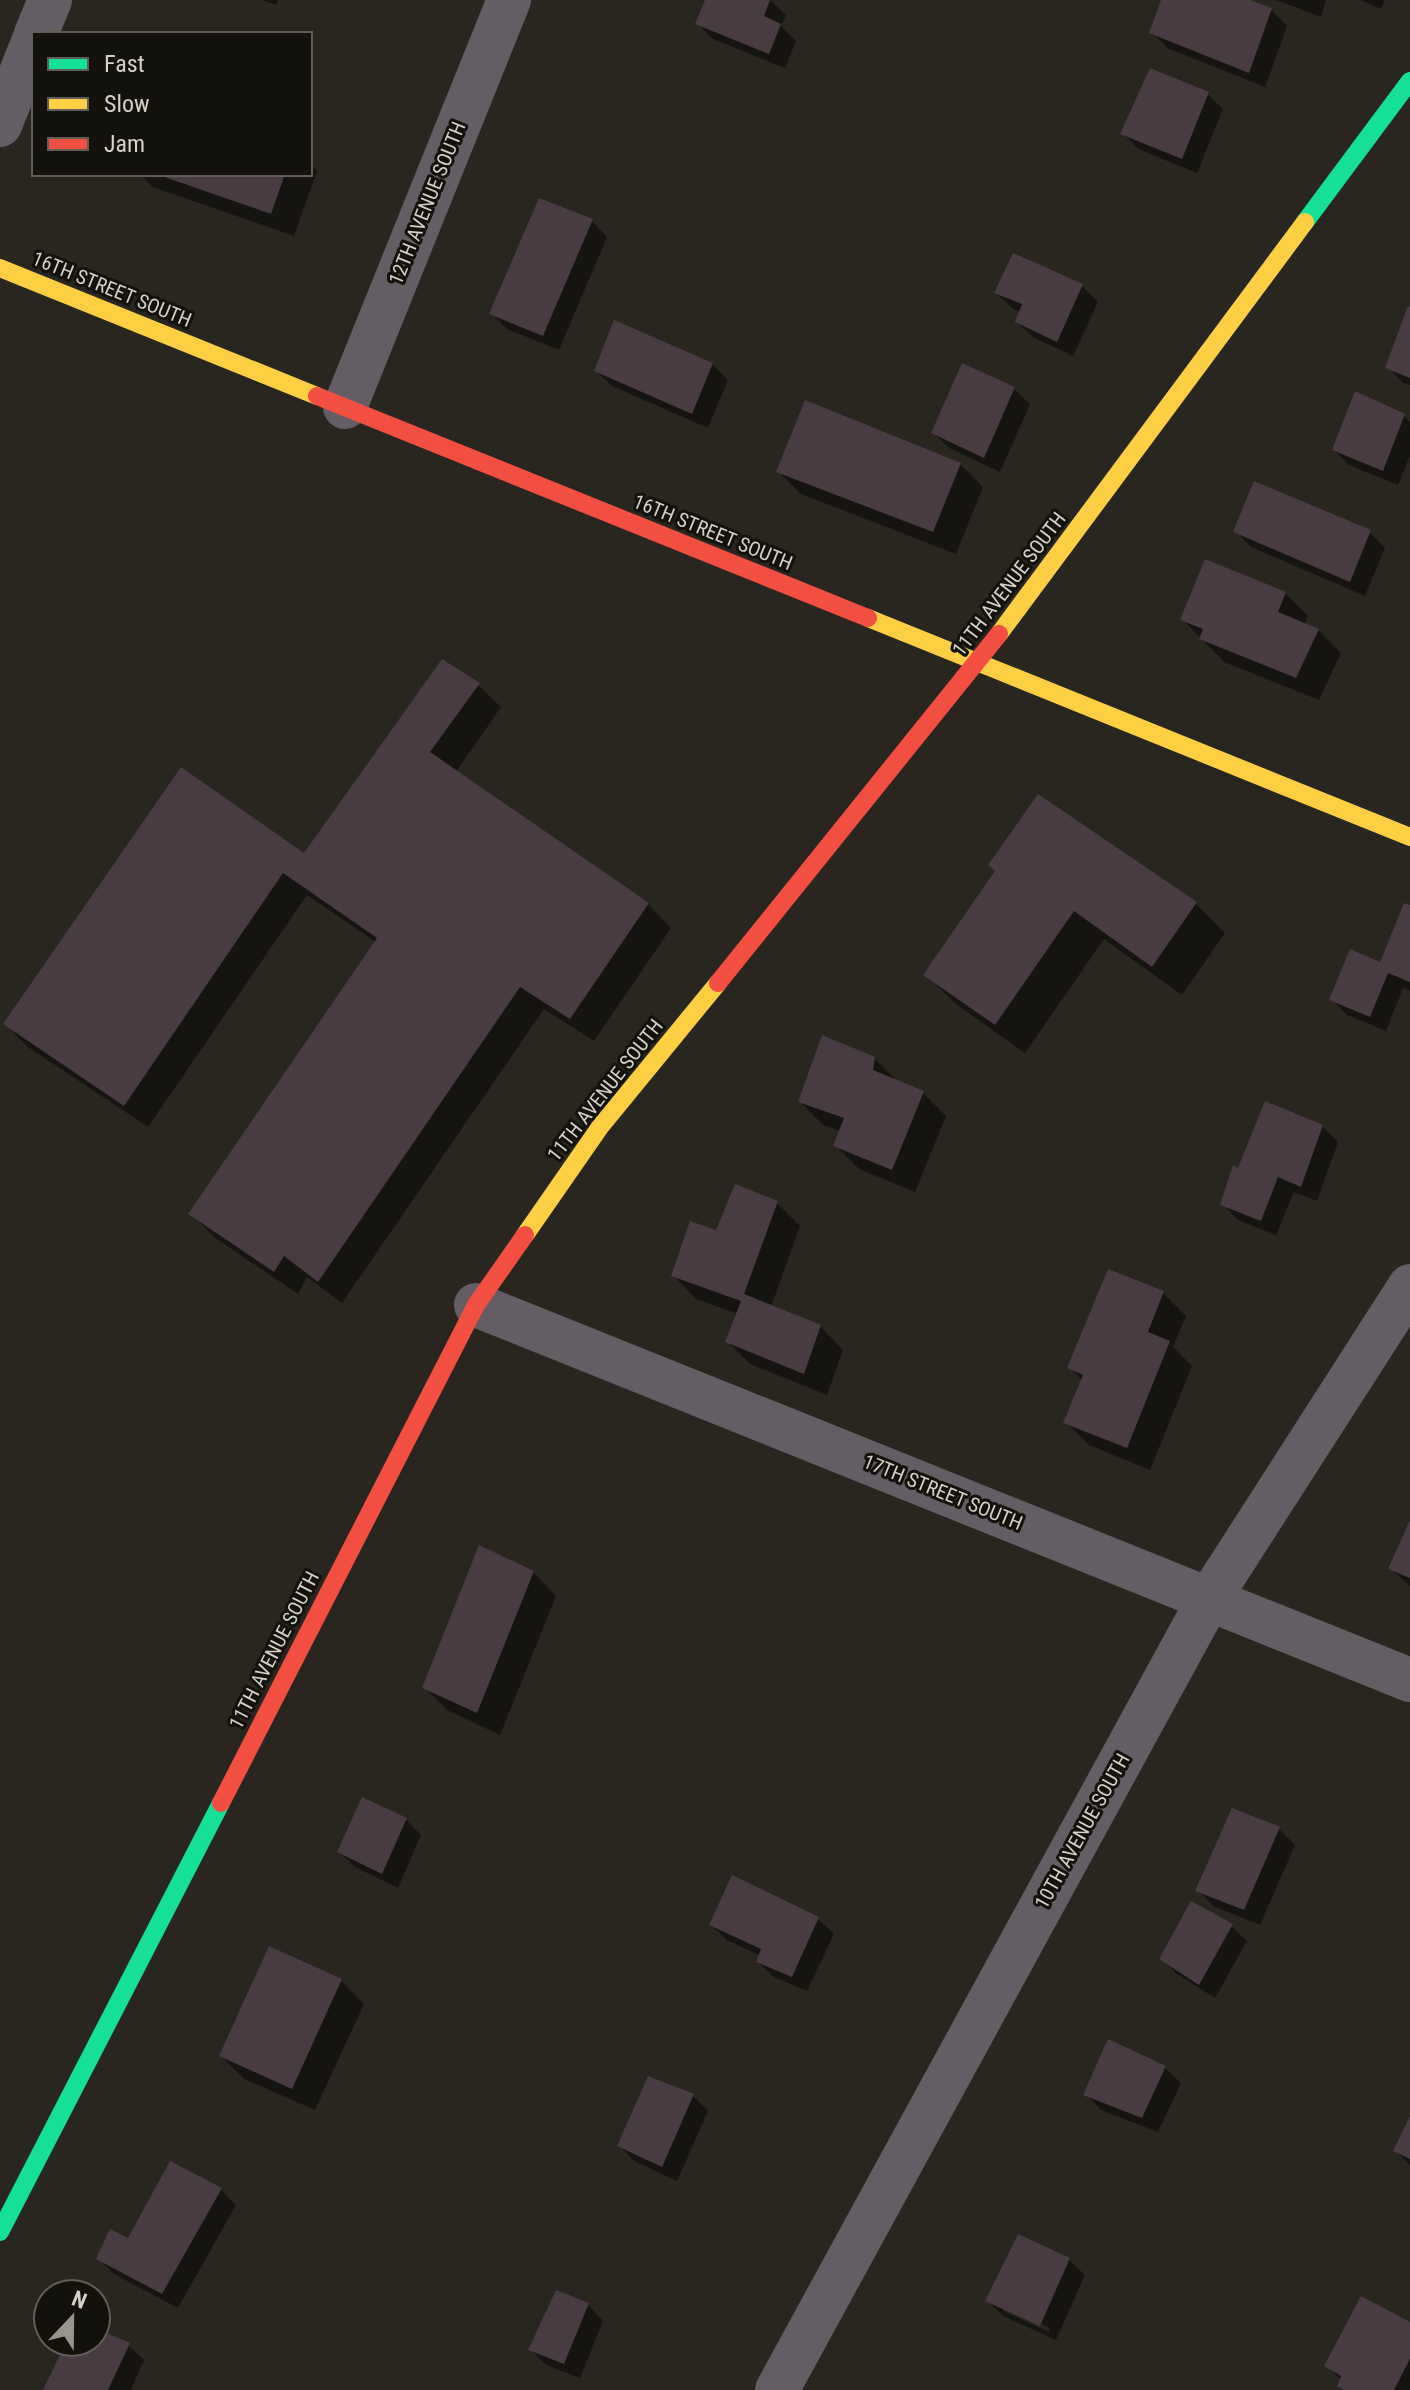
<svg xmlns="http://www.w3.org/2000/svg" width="1410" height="2390" font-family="'Roboto Condensed',sans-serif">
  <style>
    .shadow { fill: #0007; fill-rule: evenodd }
    .building { fill: #483c42 }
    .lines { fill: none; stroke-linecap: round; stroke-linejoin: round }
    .street { stroke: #645d64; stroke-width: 44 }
    .fast { stroke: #16e098; stroke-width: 18 }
    .slow { stroke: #ffcf43; stroke-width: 18 }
    .jam { stroke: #f24e42; stroke-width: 18 }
    .labels { text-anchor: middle; stroke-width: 6; stroke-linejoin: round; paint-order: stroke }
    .street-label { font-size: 20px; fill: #d4d1c8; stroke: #13110b }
  </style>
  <rect width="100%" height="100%" fill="#28261f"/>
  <path class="shadow" d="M 262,0 L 278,0 L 276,5 Z
    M 707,0 L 770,0 L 786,15 L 781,26 L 796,41 L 785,68 L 713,39 L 698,24 Z
    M 1163,0 L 1245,0 L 1271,10 L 1287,26 L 1265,87 L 1167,48 L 1152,32 Z
    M 1276,0 L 1326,0 L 1321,17 Z
    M 1360,0 L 1385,0 L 1381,9 Z
    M 1207,94 L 1223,109 L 1197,173 L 1138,149 L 1123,133 Z
    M 310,164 L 317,171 L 294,236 L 153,187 L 140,174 L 310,174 Z
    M 592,221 L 607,237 L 559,350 L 507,329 L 491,313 Z
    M 1014,255 L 1082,286 L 1098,302 L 1073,356 L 1033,337 L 1017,322 L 1021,312 L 1012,308 L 996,293 Z
    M 1410,309 L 1410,385 L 1403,383 L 1388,367 Z
    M 712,364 L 728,380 L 708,428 L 612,386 L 596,371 Z
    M 1014,389 L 1030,404 L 1000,472 L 949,448 L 934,433 Z
    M 1404,416 L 1410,422 L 1410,456 L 1398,485 L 1349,465 L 1334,450 Z
    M 960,464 L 983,487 L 956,554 L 801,494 L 778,471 Z
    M 1236,531 L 1369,532 L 1385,548 L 1365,596 L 1251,547 Z
    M 1285,593 L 1308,616 L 1304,625 L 1318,630 L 1341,653 L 1319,700 L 1224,662 L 1182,619 Z
    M 478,685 L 501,707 L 456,772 L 648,904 L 671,928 L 594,1041 L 544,1009 L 342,1303 L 307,1277 L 298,1294 L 214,1237 L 191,1214 L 376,942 L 307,895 L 148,1127 L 28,1047 L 5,1024 L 305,855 Z
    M 997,871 L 1195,903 L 1225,933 L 1182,995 L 1104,939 L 1025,1053 L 956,1004 L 926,975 Z
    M 1410,907 L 1410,990 L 1403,988 L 1386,1031 L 1347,1015 L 1332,1000 L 1381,964 Z
    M 874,1058 L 898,1082 L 923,1093 L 946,1116 L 915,1192 L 859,1169 L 836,1146 L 841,1131 L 823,1125 L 800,1102 Z
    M 1322,1126 L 1338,1142 L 1317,1201 L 1294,1192 L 1276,1235 L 1238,1220 L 1222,1204 L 1239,1170 Z
    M 777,1203 L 800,1226 L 771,1307 L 820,1326 L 843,1350 L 827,1395 L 750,1364 L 727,1341 L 738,1314 L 696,1299 L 673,1275 L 717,1232 Z
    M 1163,1293 L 1186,1316 L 1173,1347 L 1192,1366 L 1150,1470 L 1089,1445 L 1066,1422 L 1082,1380 L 1070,1368 Z
    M 1410,1525 L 1410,1586 L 1390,1568 Z
    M 533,1572 L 556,1596 L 500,1735 L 447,1710 L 424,1687 Z
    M 1233,1810 L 1279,1829 L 1295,1845 L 1260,1925 L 1213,1906 L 1198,1890 Z
    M 406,1820 L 421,1835 L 398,1888 L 355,1867 L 339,1852 Z
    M 818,1919 L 834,1934 L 807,1991 L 774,1977 L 758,1962 L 761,1956 L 727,1940 L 711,1925 Z
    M 1231,1926 L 1247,1941 L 1215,1998 L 1177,1974 L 1162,1959 Z
    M 341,1981 L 364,2004 L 315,2110 L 244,2079 L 221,2056 Z
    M 1165,2068 L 1181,2083 L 1158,2132 L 1101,2110 L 1086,2094 Z
    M 693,2096 L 708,2111 L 677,2181 L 634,2161 L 619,2145 Z
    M 1410,2120 L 1410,2165 L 1396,2151 Z
    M 221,2190 L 236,2205 L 178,2308 L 114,2274 L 98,2258 Z
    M 1069,2260 L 1085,2275 L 1056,2340 L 1003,2316 L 987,2300 ZM 1003,2307 L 1050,2328 L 1049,2332 L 1003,2311 Z
    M 588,2305 L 603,2321 L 580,2378 L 546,2365 L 530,2349 Z
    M 1410,2325 L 1410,2390 L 1343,2390 L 1339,2386 L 1341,2380 L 1327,2366 Z
    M 96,2330 L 128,2345 L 144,2360 L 131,2390 L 46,2390 L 68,2342 L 96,2342 Z"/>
  <path class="building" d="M 705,0 L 770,0 L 764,16 L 781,24 L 769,54 L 695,24 Z
    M 1161,0 L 1250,0 L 1272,8 L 1249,73 L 1149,33 Z
    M 1150,68 L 1209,92 L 1182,159 L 1120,134 Z
    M 156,174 L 285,174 L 271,214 Z
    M 539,198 L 593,219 L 543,336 L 489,314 Z
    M 1013,253 L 1083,284 L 1057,342 L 1015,322 L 1022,304 L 994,293 Z
    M 1408,306 L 1410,307 L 1410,378 L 1385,368 Z
    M 614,320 L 713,363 L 692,414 L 594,371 Z
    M 962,363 L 1015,387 L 984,458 L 931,433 Z
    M 1355,391 L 1405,414 L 1383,471 L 1332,450 Z
    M 805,400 L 961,463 L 933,532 L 776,472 Z
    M 1254,481 L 1371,530 L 1350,582 L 1233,532 Z
    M 1205,559 L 1286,592 L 1278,612 L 1319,629 L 1296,678 L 1199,639 L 1203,629 L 1180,620 Z
    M 442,659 L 480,683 L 430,752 L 649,903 L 570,1019 L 520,987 L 318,1282 L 284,1256 L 274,1272 L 188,1214 L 377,938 L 283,873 L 124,1106 L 3,1024 L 181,767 L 304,853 Z
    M 1038,794 L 1197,902 L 1152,967 L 1074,911 L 995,1025 L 923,975 L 995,871 L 988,865 Z
    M 1404,903 L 1410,905 L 1410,982 L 1388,973 L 1370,1017 L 1329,1000 L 1350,949 L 1380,962 Z
    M 822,1035 L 875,1057 L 873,1070 L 924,1091 L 892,1170 L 833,1146 L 844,1118 L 798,1102 Z
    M 1265,1101 L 1323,1125 L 1301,1187 L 1278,1177 L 1261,1221 L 1220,1205 L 1233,1165 L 1238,1168 Z
    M 735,1184 L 778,1201 L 744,1294 L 821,1325 L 804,1374 L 725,1342 L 741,1301 L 671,1276 L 690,1221 L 716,1230 Z
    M 1108,1269 L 1164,1291 L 1148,1332 L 1170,1341 L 1127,1448 L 1063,1423 L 1083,1375 L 1067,1368 Z
    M 1410,1520 L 1410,1578 L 1388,1569 Z
    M 479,1545 L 534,1571 L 477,1713 L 422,1688 Z
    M 362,1797 L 407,1818 L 382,1874 L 337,1852 Z
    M 1232,1808 L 1280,1827 L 1244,1910 L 1195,1891 Z
    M 732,1875 L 819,1917 L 792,1977 L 756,1962 L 761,1949 L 709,1925 Z
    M 1191,1901 L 1233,1924 L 1199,1985 L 1159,1959 Z
    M 269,1946 L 342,1979 L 292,2089 L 219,2056 Z
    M 1108,2039 L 1166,2066 L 1142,2118 L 1083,2095 Z
    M 648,2076 L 694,2094 L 662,2167 L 617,2146 Z
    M 1410,2116 L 1410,2159 L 1393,2151 Z
    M 170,2161 L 222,2188 L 162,2294 L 96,2259 L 110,2229 L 128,2238 Z
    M 1018,2234 L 1070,2258 L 1040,2326 L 985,2301 Z
    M 556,2290 L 589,2303 L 564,2364 L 528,2350 Z
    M 1361,2296 L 1410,2322 L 1410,2359 L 1394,2390 L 1344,2390 L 1337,2386 L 1341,2376 L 1324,2366 Z
    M 96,2328 L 130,2343 L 108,2390 L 43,2390 L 66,2342 L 96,2342 Z"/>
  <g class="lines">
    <path class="street" d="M 36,34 L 50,0
      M 0,125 L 34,40
      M 345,407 L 509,0
      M 476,1305 L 1410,1680
      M 777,2390 L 1209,1599 L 1410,1286"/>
    <path class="fast" d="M 1305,222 L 1410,81
      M 0,2232 L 221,1803"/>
    <path class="slow" d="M 0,268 L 317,396
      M 868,618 L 1410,837
      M 999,634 L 1305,222
      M 525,1235 L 600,1127 L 718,983"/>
    <path class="jam" d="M 317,396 L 868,618
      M 718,983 L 999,634
      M 221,1803 L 476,1305 L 525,1235"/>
  </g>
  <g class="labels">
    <g class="street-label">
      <text transform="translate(427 203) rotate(-68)" y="7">12TH AVENUE SOUTH</text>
      <text transform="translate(112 289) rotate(22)" y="7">16TH STREET SOUTH</text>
      <text transform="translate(713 532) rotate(22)" y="7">16TH STREET SOUTH</text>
      <text transform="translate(1009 584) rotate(-53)" y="7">11TH AVENUE SOUTH</text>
      <text transform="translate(605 1090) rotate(-52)" y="7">11TH AVENUE SOUTH</text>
      <text transform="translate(943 1492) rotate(22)" y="7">17TH STREET SOUTH</text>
      <text transform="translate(274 1650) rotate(-63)" y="7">11TH AVENUE SOUTH</text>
      <text transform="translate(1082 1831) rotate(-61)" y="7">10TH AVENUE SOUTH</text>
    </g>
  </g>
  <rect x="32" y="32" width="280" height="144" fill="#13110b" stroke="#605e57" stroke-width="2"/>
  <rect x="48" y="58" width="40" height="12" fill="#16e098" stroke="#605e57" stroke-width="2"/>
  <text x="104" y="72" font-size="24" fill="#d4d1c8">Fast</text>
  <rect x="48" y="98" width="40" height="12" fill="#ffcf43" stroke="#605e57" stroke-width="2"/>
  <text x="104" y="112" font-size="24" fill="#d4d1c8">Slow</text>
  <rect x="48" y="138" width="40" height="12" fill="#f24e42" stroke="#605e57" stroke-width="2"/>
  <text x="104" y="152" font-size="24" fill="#d4d1c8">Jam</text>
  <g transform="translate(72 2318) rotate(22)"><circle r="38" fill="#13110b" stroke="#605e57" stroke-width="2"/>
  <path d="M0-6L14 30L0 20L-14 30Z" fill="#98958d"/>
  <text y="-12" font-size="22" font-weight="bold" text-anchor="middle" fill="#d4d1c8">N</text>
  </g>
</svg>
